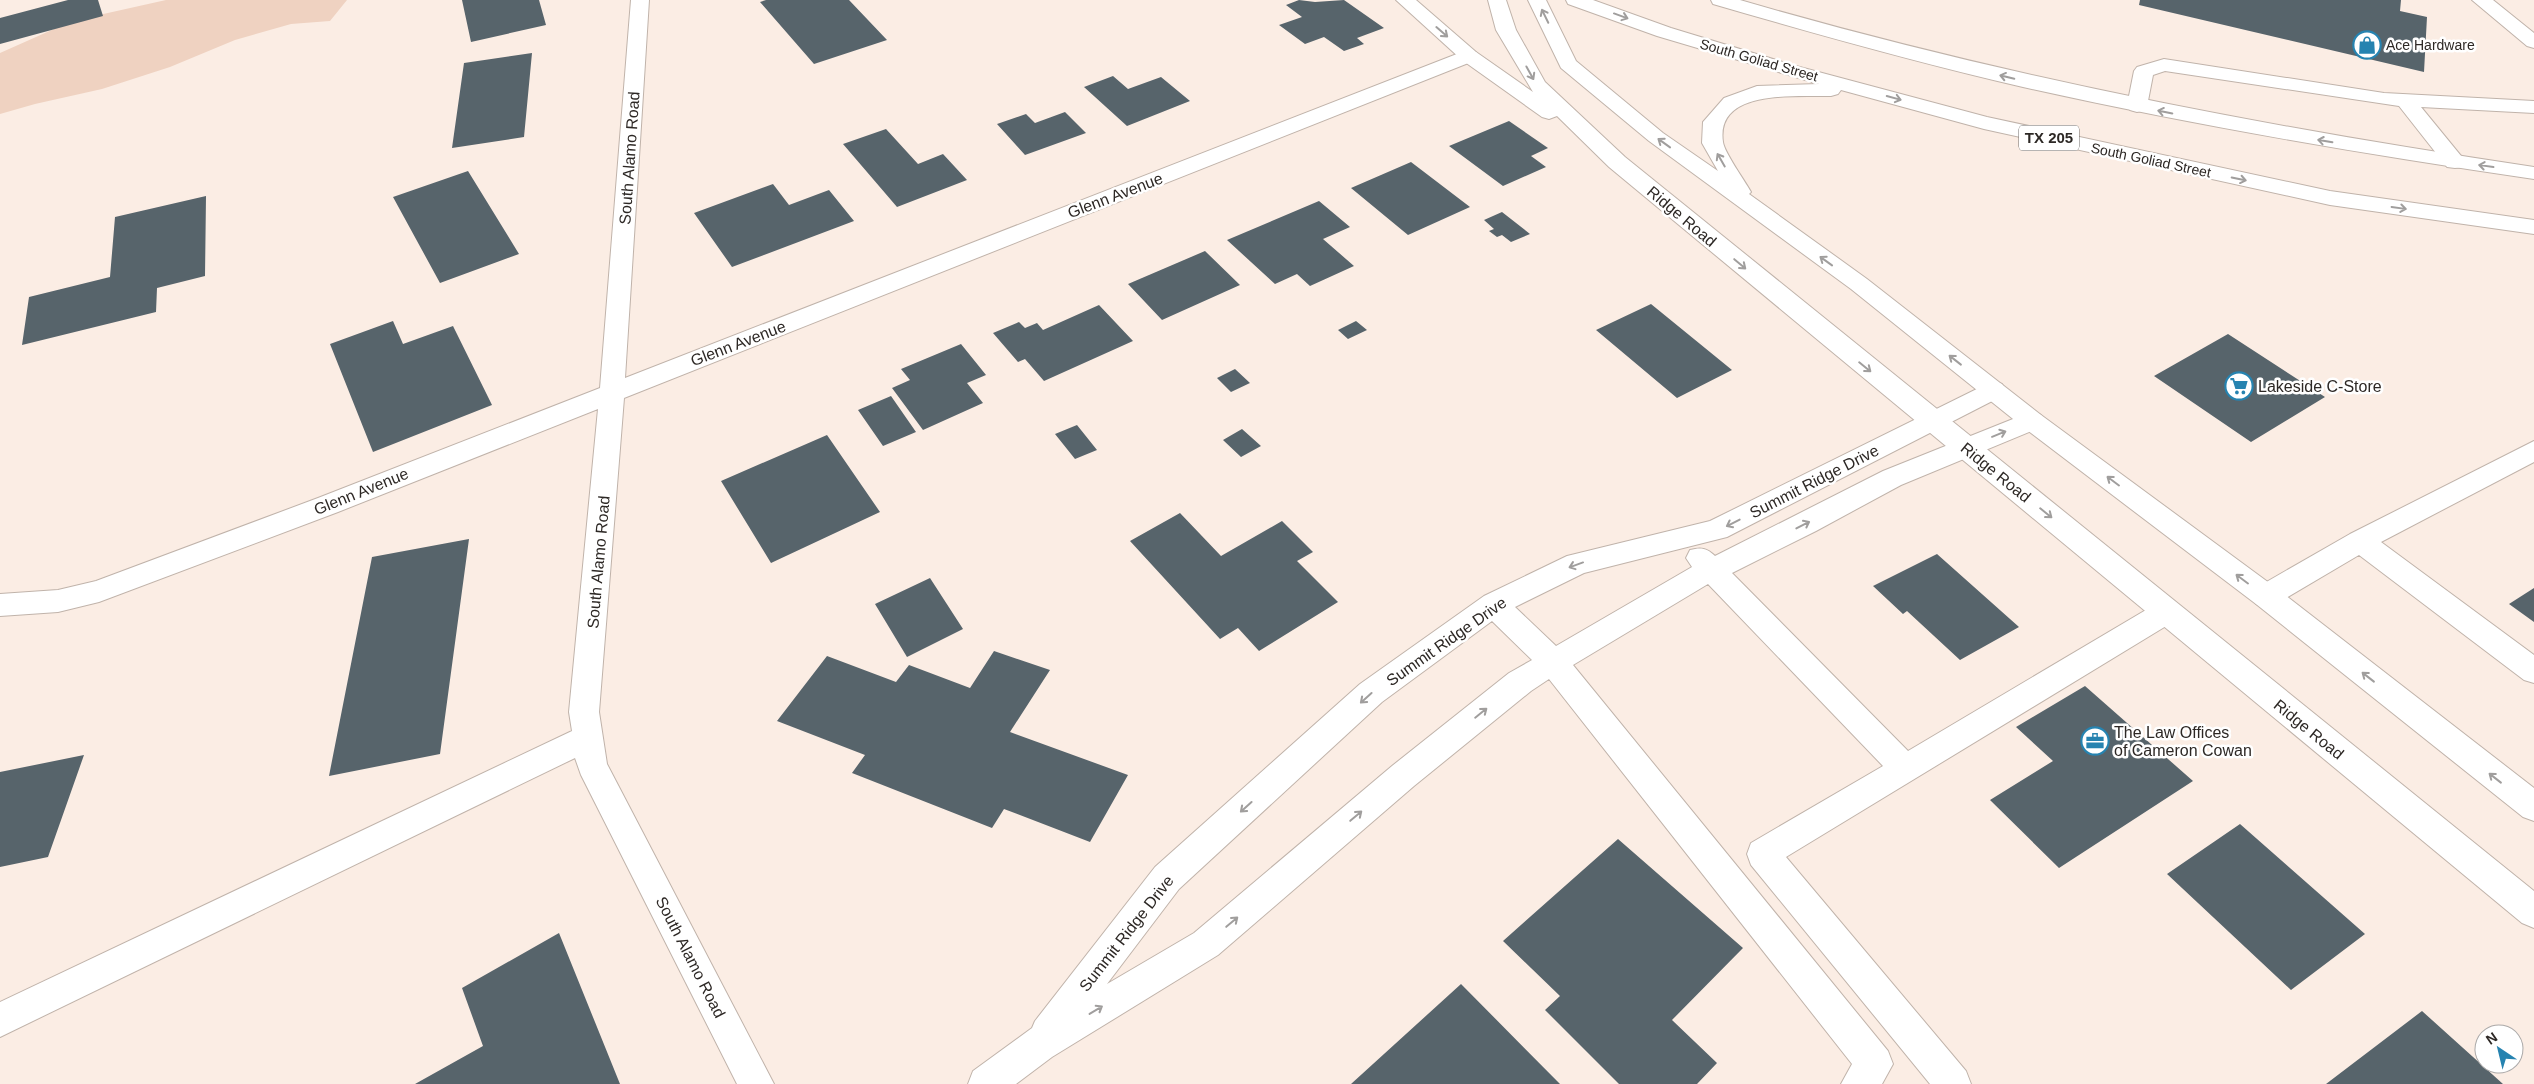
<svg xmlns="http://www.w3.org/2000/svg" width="2534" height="1084" font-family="Helvetica,sans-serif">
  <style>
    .green { fill: #efd2c1 }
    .building { fill: #57646b }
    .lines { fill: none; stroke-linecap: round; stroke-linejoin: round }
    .minor-casing { stroke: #c0b3aa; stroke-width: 2 }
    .major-casing { stroke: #c0b3aa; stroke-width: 2 }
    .minor { fill: #fff; fill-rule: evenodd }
    .major { fill: #fff; fill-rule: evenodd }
    .oneway { stroke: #a09e9d }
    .labels { text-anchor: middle; stroke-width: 5; stroke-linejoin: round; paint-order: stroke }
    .far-poi-label { font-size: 14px; fill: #2d2825; stroke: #fff; text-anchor: start }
    .far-street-label { font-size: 14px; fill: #2d2825; stroke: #fff }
    .shield { fill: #fff; stroke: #6c6866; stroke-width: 1 }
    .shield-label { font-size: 15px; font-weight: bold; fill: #2d2825 }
    .street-label { font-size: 16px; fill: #2d2825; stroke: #fff }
    .poi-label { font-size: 16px; fill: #2d2825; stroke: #fff; text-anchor: start }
  </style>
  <rect width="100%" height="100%" fill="#fbede4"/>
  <path class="green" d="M 166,0 L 347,0 L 330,21 L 291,24 L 235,40 L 170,67 L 102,89 L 35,104 L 0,114 L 0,53 L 72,21 Z"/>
  <path class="building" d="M 68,0 L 98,0 L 103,16 L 0,44 L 0,18 Z
    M 462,0 L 539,0 L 546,25 L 471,42 Z
    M 766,0 L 849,0 L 887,40 L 814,64 L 760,2 Z
    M 1299,0 L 1315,2 L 1344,0 L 1384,28 L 1357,38 L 1364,44 L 1344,51 L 1324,37 L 1305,44 L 1279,25 L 1302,17 L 1286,5 Z
    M 2140,0 L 2401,0 L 2400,11 L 2427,17 L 2424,72 L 2139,5 Z
    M 532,53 L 524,137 L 452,148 L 464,63 Z
    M 1113,76 L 1128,89 L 1161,77 L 1190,101 L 1127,126 L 1084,87 Z
    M 1065,112 L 1086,133 L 1025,155 L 997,124 L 1026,114 L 1035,123 Z
    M 1509,121 L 1548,148 L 1531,156 L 1546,167 L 1503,186 L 1449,146 Z
    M 886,129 L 918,164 L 943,154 L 967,180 L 897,207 L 843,144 Z
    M 1411,162 L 1470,207 L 1408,235 L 1351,188 Z
    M 468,171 L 519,254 L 440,283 L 393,197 Z
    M 773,184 L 789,205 L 829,190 L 854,221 L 732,267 L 694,213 Z
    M 206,196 L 205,276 L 157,288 L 156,312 L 22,345 L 29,297 L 110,277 L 115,217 Z
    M 1319,201 L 1350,227 L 1323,239 L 1354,266 L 1310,286 L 1297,274 L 1275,284 L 1227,240 Z
    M 1502,212 L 1530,234 L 1511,242 L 1502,235 L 1497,237 L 1489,231 L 1494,229 L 1484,220 Z
    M 1205,251 L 1240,285 L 1162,320 L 1128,284 Z
    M 1651,304 L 1732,370 L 1677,398 L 1596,330 Z
    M 1099,305 L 1133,341 L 1044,381 L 1025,359 L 1018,362 L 993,333 L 1019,322 L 1025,328 L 1037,323 L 1043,330 Z
    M 393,321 L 403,344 L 453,326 L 492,405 L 373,452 L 330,344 Z
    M 1356,321 L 1367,330 L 1348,339 L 1338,330 Z
    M 2228,334 L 2325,397 L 2251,442 L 2154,376 Z
    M 961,344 L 986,375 L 967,383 L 983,403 L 923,430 L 892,388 L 910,380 L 901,369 Z
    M 1235,369 L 1250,383 L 1231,392 L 1217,378 Z
    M 891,396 L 916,432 L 883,446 L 858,410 Z
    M 1077,425 L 1097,450 L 1075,459 L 1055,434 Z
    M 1242,429 L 1261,446 L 1241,457 L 1223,440 Z
    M 827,435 L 880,512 L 771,563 L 721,481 Z
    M 1180,513 L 1221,556 L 1282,521 L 1313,552 L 1297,561 L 1338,602 L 1259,651 L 1238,628 L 1220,639 L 1130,541 Z
    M 469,539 L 440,754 L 329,776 L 372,557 Z
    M 1937,554 L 2019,627 L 1960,660 L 1907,611 L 1903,614 L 1873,586 Z
    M 930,578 L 963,629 L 907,657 L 875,604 Z
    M 2534,588 L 2534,622 L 2509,604 Z
    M 994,651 L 1050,670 L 1010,732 L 1128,775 L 1090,842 L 1004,809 L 992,828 L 852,773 L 865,755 L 777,721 L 827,656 L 896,682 L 909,665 L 970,688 Z
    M 2085,686 L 2193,781 L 2059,868 L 1990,800 L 2053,761 L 2016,727 Z
    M 84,755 L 48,857 L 0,867 L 0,772 Z
    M 2240,824 L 2365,934 L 2291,990 L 2167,874 Z
    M 1618,839 L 1743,948 L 1672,1020 L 1717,1063 L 1697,1084 L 1619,1084 L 1545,1010 L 1560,996 L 1503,941 Z
    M 559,933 L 620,1084 L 415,1084 L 483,1046 L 462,988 Z
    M 1461,984 L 1560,1084 L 1351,1084 Z
    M 2422,1011 L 2503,1084 L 2326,1084 Z"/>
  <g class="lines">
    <g class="minor-casing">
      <path id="minor" d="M 631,0 L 649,0 L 625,378 L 1462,52 L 1476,52 L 1479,56 L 1476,60 L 624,398 L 599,712 L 607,764 L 774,1084 L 737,1084 L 581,775 L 575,758 L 0,1037 L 0,1002 L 572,731 L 569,712 L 598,409 L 338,512 L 99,602 L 58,612 L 0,616 L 0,594 L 58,590 L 96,581 L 318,498 L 600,388 Z
        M 2472,0 L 2493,0 L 2534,33 L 2534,48 L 2527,46 Z
        M 2164,59 L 2384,93 L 2534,101 L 2534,113 L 2421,107 L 2466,162 L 2463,167 L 2455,168 L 2447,167 L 2399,106 L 2165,71 L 2153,75 L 2147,106 L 2144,110 L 2137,112 L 2130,110 L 2127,106 L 2134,71 L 2137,67 Z
        M 1993,381 L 2002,384 L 2005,390 L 2002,396 L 1727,537 L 1584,573 L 1515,607 L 1556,646 L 1692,567 L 1686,558 L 1690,550 C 1701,547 1707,548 1715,556 L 1883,471 L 2023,415 L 2032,412 L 2041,415 L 2045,421 L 2041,427 L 1901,485 L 1816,531 L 1732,573 L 1908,751 L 2156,604 L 2166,601 L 2176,604 L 2180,612 L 2176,620 L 1786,857 L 1966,1071 L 1971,1084 L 1930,1084 L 1751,865 L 1747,854 L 1751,843 L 1883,766 L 1708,584 L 1573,665 L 1888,1051 L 1893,1064 L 1882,1084 L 1841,1084 L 1852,1064 L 1549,679 L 1531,691 L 1414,786 L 1218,955 L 1052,1057 L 1016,1084 L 968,1084 L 973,1071 L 1032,1028 L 1035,1021 L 1155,867 L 1360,684 L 1484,596 L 1567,556 L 1710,521 ZM 1492,621 L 1532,660 L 1509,673 L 1392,766 L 1194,933 L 1107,984 L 1179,889 L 1382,702 Z
        M 2534,441 L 2534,462 L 2381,542 L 2534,655 L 2534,683 L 2524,680 L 2359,555 L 2276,604 L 2266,607 L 2256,604 L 2252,596 L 2256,588 L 2350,534 Z"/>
    </g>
    <g class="major-casing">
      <path id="major" d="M 1396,0 L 1416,0 L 1476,52 L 1533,92 L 1496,30 L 1488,0 L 1506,0 L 1516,30 L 1545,82 L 1625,157 L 2534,891 L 2534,928 L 2522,923 L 1609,167 L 1557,116 L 1549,119 L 1542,117 L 1462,60 Z
        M 1528,0 L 1546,0 L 1576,61 L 1663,133 L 1718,171 L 1702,143 L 1703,122 L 1724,98 L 1757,86 L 1819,84 L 1657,36 L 1568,4 L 1566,0 L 1593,0 L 1671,28 L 1796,66 L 1987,117 L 2330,191 L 2534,220 L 2534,234 L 2330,205 L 1984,129 L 1841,90 L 1838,94 L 1831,96 C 1798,97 1715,88 1723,142 C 1724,152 1745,181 1751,192 L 1749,194 L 1867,279 L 2041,415 L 2276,588 L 2534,788 L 2534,821 L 2523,817 L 2256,604 L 2023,427 L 1851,289 L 1649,141 L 1561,68 Z
        M 1711,0 L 1740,0 C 2001,76 2265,127 2534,167 L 2534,179 C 2363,154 2192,125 2023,87 C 1919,63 1816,34 1713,4 Z"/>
    </g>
    <use href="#minor" class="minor"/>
    <use href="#major" class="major"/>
  </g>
  <defs><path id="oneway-shaft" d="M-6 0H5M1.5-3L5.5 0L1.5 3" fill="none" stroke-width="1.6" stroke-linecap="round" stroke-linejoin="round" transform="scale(1.25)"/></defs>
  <g class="oneway">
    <use href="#oneway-shaft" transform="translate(1545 16) rotate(-116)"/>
    <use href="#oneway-shaft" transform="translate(1621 16) rotate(20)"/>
    <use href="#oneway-shaft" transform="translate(1442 32) rotate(41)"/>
    <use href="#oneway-shaft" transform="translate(1530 73) rotate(61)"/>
    <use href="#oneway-shaft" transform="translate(2007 77) rotate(-167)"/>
    <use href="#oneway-shaft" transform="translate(1894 98) rotate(15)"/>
    <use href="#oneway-shaft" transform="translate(2165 112) rotate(-169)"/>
    <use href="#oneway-shaft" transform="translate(2325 141) rotate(-171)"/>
    <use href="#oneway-shaft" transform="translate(1664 143) rotate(-144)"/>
    <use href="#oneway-shaft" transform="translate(1721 160) rotate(-120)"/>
    <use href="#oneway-shaft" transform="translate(2486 166) rotate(-172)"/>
    <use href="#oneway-shaft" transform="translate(2239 179) rotate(12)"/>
    <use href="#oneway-shaft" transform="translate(2399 208) rotate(8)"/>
    <use href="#oneway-shaft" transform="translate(1826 261) rotate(-144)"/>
    <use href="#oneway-shaft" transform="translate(1740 264) rotate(40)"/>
    <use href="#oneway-shaft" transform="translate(1955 360) rotate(-142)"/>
    <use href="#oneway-shaft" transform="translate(1865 367) rotate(39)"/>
    <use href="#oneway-shaft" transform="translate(1999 434) rotate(-22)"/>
    <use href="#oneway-shaft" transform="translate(2113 481) rotate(-143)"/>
    <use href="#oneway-shaft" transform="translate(2046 513) rotate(39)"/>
    <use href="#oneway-shaft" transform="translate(1733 523) rotate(153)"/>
    <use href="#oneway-shaft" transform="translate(1803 525) rotate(-27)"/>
    <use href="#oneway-shaft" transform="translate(1576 565) rotate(160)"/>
    <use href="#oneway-shaft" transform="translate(2242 579) rotate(-143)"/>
    <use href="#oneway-shaft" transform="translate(2368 677) rotate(-142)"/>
    <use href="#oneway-shaft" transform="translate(1366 698) rotate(138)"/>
    <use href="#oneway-shaft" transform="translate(1481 713) rotate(-39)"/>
    <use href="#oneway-shaft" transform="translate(2495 778) rotate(-142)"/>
    <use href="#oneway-shaft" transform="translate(1246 807) rotate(138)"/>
    <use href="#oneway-shaft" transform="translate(1356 816) rotate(-40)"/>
    <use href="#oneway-shaft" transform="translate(1232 922) rotate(-40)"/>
    <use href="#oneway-shaft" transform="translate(1096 1010) rotate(-31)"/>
  </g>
  <defs>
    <g id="shop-ring" transform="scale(1.4375)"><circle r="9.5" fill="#fff" stroke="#2683b0" stroke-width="1.5"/><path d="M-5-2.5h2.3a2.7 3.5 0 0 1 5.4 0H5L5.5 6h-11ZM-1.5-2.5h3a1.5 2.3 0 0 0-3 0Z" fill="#2683b0"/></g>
    <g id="supermarket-ring" transform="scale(1.4375)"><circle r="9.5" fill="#fff" stroke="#2683b0" stroke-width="1.5"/><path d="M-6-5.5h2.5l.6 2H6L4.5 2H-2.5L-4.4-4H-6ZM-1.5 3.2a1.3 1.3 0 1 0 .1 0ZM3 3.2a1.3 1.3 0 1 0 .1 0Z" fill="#2683b0"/></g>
    <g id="office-ring" transform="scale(1.4375)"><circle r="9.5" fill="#fff" stroke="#2683b0" stroke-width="1.5"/><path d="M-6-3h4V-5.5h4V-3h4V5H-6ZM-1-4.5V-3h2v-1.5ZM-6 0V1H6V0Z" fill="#2683b0"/></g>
  </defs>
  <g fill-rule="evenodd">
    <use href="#shop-ring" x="2367" y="45"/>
    <use href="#supermarket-ring" x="2239" y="386"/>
    <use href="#office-ring" x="2095" y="741"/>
  </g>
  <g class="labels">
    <g class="far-poi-label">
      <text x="2386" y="50">Ace Hardware</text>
    </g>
    <g class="far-street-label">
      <text transform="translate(1759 60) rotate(16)" y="5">South Goliad Street</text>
      <text transform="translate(2151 160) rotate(12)" y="5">South Goliad Street</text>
    </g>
    <rect class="shield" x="2019" y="125.5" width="60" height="25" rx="4"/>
    <g class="shield-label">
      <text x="2049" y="143">TX 205</text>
    </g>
    <g class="street-label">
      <text transform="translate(629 158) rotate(-86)" y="6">South Alamo Road</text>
      <text transform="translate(1115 195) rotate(-21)" y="6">Glenn Avenue</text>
      <text transform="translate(1682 216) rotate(40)" y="6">Ridge Road</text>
      <text transform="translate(738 343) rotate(-21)" y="6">Glenn Avenue</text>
      <text transform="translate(1996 472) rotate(39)" y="6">Ridge Road</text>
      <text transform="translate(1814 481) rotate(-27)" y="6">Summit Ridge Drive</text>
      <text transform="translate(361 491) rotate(-22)" y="6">Glenn Avenue</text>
      <text transform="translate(598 562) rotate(-85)" y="6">South Alamo Road</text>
      <text transform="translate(1446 641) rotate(-35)" y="6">Summit Ridge Drive</text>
      <text transform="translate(2309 729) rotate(39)" y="6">Ridge Road</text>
      <text transform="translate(1126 933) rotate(-52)" y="6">Summit Ridge Drive</text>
      <text transform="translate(691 957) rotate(63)" y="6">South Alamo Road</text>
    </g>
    <g class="poi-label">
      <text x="2258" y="392">Lakeside C-Store</text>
      <text x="2114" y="738">The Law Offices<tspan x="2114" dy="18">of Cameron Cowan</tspan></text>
    </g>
  </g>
  <g transform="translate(2499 1049) rotate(325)"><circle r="24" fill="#ffffff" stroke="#aba9a8"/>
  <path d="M0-4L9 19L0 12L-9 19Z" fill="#2683b0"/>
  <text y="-8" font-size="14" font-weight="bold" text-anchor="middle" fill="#2d2825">N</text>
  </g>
</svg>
